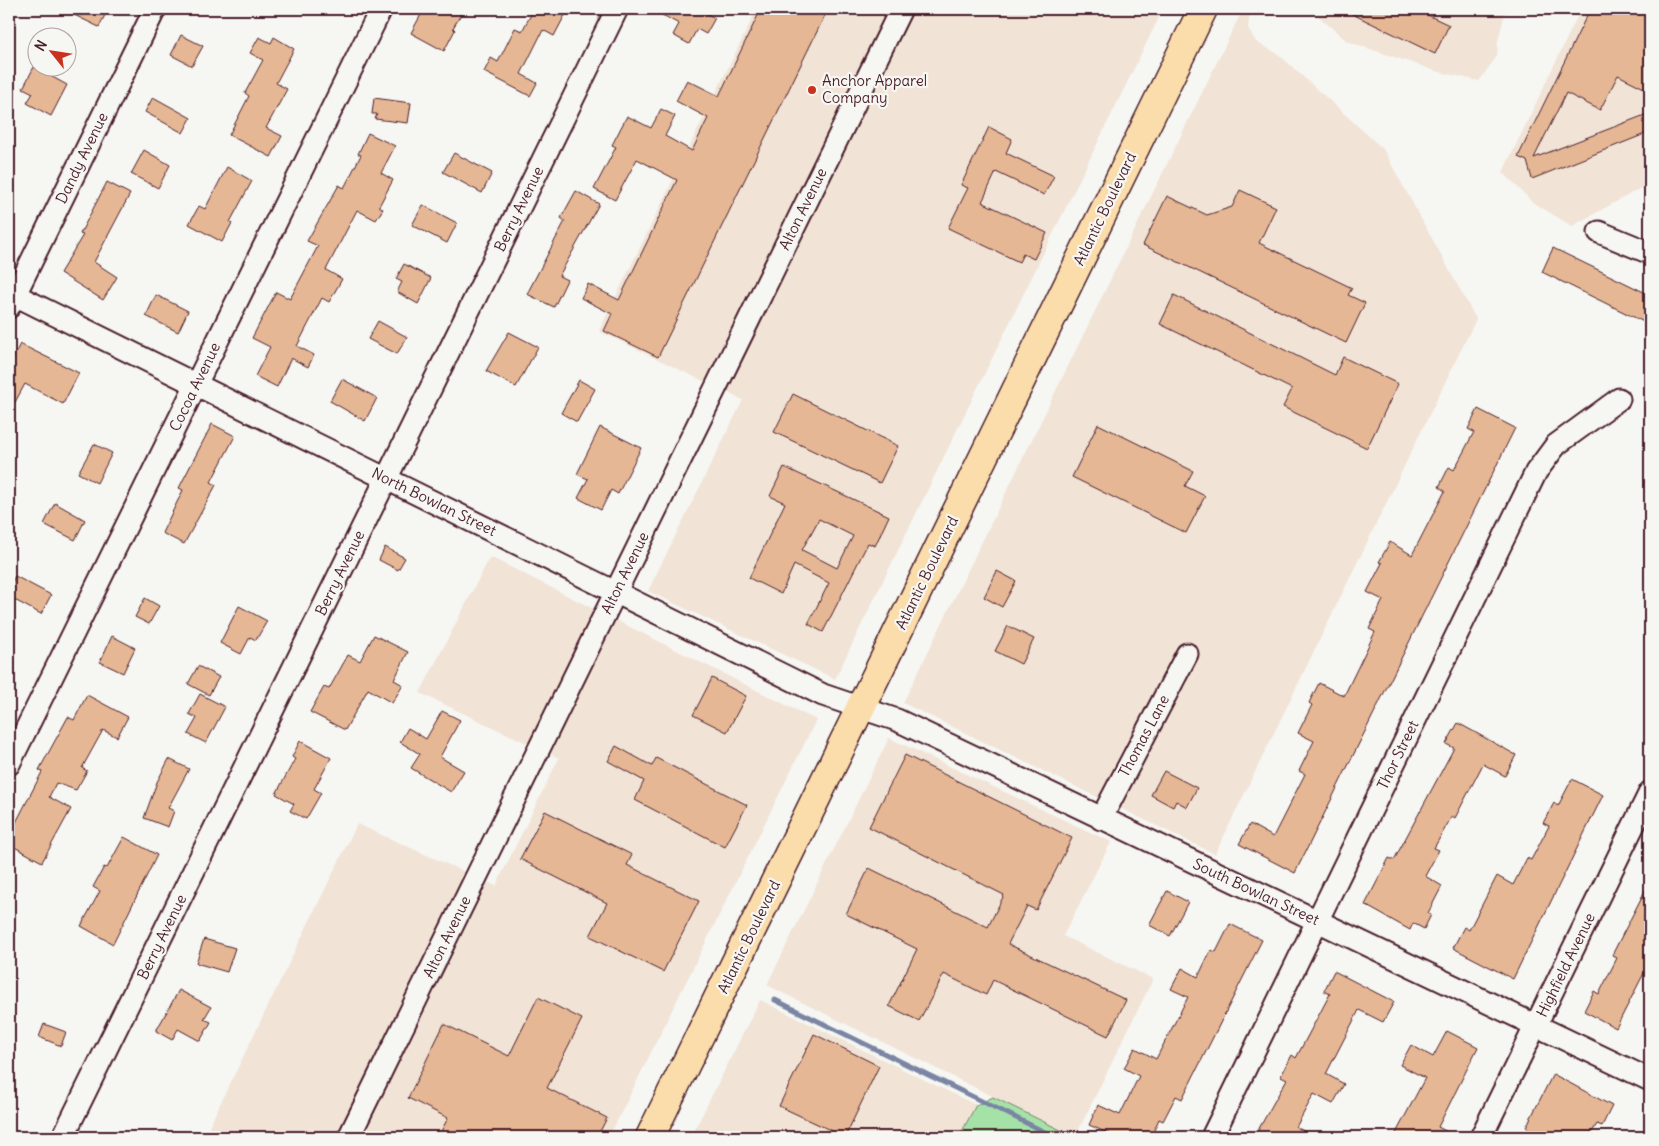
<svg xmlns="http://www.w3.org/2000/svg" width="1659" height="1146" font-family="Delius,sans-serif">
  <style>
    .built { fill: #f1e3d6 }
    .green { fill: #a5e2a8; stroke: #78806a }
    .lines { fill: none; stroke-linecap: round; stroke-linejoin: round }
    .stream { stroke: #7a85a4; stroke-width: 5 }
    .building { fill: #e5b795; stroke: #4a1f2b; fill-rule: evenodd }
    .minor-casing { stroke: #4a1f2b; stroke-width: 25 }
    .major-casing { stroke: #4a1f2b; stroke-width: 31 }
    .minor { stroke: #f6f6f2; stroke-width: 21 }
    .major { stroke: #faddab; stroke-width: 28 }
    .poi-dot { fill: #c8321e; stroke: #f6f6f2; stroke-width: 2 }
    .labels { text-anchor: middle; stroke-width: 4.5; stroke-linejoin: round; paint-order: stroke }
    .poi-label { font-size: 15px; fill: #4a1f2b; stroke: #f6f6f2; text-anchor: start }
    .street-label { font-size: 15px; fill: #4a1f2b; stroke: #f6f6f2 }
  </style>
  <rect width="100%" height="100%" fill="#f6f6f2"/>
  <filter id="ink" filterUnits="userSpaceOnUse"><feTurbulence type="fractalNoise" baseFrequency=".02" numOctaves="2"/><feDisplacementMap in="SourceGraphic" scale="10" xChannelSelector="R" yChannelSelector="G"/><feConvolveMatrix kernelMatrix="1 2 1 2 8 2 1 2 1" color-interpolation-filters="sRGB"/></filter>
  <g filter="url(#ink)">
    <path class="built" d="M 757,9 L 1163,9 L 835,679 L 648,591 L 743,400 L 599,331 Z
      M 1243,9 L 1250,9 L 1248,28 L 1256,42 L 1278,54 L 1383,149 L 1476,319 L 1215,854 L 903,703 Z
      M 1310,9 L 1506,9 L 1498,40 L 1497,56 L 1479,81 L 1436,71 L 1347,41 Z
      M 1581,9 L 1650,9 L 1650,183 L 1572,226 L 1532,202 L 1503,172 Z
      M 490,557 L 816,720 L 609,1137 L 204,1137 L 357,824 L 496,886 L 559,758 L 420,693 Z
      M 889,738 L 1111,842 L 1063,936 L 1153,979 L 1075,1137 L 767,985 Z
      M 760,1000 L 976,1105 L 959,1137 L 691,1137 Z"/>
    <path class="green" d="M 993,1097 L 1075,1137 L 959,1137 L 976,1105 Z"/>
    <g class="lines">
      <path class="stream" d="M 775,1000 L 1055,1137"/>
    </g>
    <path class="building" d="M 62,9 L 108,9 L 99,27 Z
      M 424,9 L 464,9 L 453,28 L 455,30 L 444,51 L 411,33 Z
      M 534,9 L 554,9 L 565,15 L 554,36 L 543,30 L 521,74 L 537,83 L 530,96 L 484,72 L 491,58 L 498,62 L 515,28 L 522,31 Z
      M 651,9 L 698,9 L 715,18 L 706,34 L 697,29 L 689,44 L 673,35 L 679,24 Z
      M 761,9 L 828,9 L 658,357 L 604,331 L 612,314 L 581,298 L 588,284 L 619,300 L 677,180 L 637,159 L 615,200 L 594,189 L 616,147 L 612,145 L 627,116 L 651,128 L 661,109 L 675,116 L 665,136 L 692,151 L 708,118 L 676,101 L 687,80 L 719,96 Z
      M 1342,9 L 1415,9 L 1449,25 L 1435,54 Z
      M 1590,9 L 1650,9 L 1650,91 L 1618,75 L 1600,110 L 1566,93 L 1534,158 L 1650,113 L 1650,132 L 1532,179 L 1527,161 L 1518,157 Z
      M 181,35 L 203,46 L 192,66 L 171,55 Z
      M 259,37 L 271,43 L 274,37 L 294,49 L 276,83 L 287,89 L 266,128 L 282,136 L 271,157 L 229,135 L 249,96 L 245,93 L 263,60 L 250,53 Z
      M 34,67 L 67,85 L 51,116 L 27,103 L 33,93 L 23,88 Z
      M 153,97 L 191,118 L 183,133 L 145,112 Z
      M 374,98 L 411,103 L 408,123 L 375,119 L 377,114 L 372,114 Z
      M 989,127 L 1012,139 L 1006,153 L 1054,176 L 1044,195 L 996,172 L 982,202 L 1047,233 L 1034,259 L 1023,254 L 1019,262 L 948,228 L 968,188 L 961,185 Z
      M 368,133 L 395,146 L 381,173 L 393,180 L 379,206 L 383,209 L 376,220 L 357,210 L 326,270 L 342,279 L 329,302 L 322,298 L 297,346 L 314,355 L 308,367 L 291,358 L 277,387 L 255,376 L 270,347 L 252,338 L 276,292 L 290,299 L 318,246 L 307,241 L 339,185 L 344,188 L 361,155 L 358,154 Z
      M 144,150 L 170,165 L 158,188 L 131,174 Z
      M 454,153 L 492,173 L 482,193 L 443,172 Z
      M 227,167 L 252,181 L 230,222 L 232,223 L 222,242 L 189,224 L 199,206 L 205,209 Z
      M 107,182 L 130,194 L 94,262 L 117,277 L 103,300 L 60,273 L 83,235 L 80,234 Z
      M 1240,190 L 1276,207 L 1259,243 L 1352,288 L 1348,295 L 1365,303 L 1346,343 L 1143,245 L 1167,196 L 1207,215 L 1232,207 Z
      M 576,191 L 599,204 L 559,276 L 567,280 L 554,307 L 527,294 L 565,221 L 561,218 Z
      M 423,205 L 457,223 L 447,243 L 412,225 Z
      M 1553,248 L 1650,295 L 1650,325 L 1542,272 Z
      M 404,264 L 431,278 L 418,304 L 397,292 L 402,282 L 396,279 Z
      M 156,295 L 188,311 L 178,332 L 146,316 Z
      M 1174,295 L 1335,375 L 1343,357 L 1398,384 L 1367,448 L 1283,407 L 1292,389 L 1160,324 Z
      M 378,321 L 407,337 L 397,354 L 368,339 Z
      M 509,332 L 538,347 L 516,387 L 486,371 Z
      M 20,344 L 79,373 L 63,404 L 25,384 L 9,413 L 9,366 Z
      M 342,379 L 377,398 L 365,421 L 330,401 Z
      M 579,380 L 595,389 L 577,422 L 561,413 Z
      M 793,394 L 898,446 L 880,483 L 774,432 Z
      M 1478,409 L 1515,428 L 1295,873 L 1239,844 L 1250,824 L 1273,837 L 1305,774 L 1299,771 L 1314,741 L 1298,733 L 1312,705 L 1309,703 L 1319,683 L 1344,696 L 1375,632 L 1369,629 L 1383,600 L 1367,592 L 1382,563 L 1379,562 L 1390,542 L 1412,555 L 1445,491 L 1439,487 L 1449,467 L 1454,470 L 1474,432 L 1468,429 Z
      M 212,424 L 235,436 L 211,482 L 216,485 L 184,544 L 162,533 L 183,490 L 179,488 Z
      M 1098,424 L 1193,471 L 1185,486 L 1205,496 L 1186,533 L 1072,477 Z
      M 600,427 L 641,448 L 618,494 L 611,490 L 601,510 L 578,498 L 588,479 L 577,474 Z
      M 94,444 L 112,453 L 97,483 L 78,473 Z
      M 784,467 L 889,516 L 875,546 L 868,543 L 823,632 L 808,624 L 829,583 L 794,565 L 781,594 L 749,578 L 785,503 L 770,496 ZM 819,519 L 853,536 L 837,568 L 802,550 Z
      M 55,503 L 85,520 L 75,540 L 44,524 Z
      M 385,547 L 405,558 L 398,570 L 379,560 Z
      M 997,571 L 1016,581 L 1002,607 L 984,597 Z
      M 15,576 L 51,595 L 41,614 L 9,597 L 9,588 Z
      M 145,598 L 159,606 L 149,624 L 135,617 Z
      M 239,606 L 267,621 L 256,640 L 250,637 L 241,654 L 220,643 Z
      M 1008,626 L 1034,639 L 1021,664 L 995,651 Z
      M 374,635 L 408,652 L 394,680 L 403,685 L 392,703 L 368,689 L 345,730 L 310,712 L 324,687 L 329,689 L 348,655 L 360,661 Z
      M 112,636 L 135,648 L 123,673 L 100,662 Z
      M 198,666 L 219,677 L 209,695 L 188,684 Z
      M 712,678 L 746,696 L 727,732 L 693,715 Z
      M 200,694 L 225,707 L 206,743 L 188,734 L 197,718 L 189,714 Z
      M 87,695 L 128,717 L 117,737 L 103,730 L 82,768 L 87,771 L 76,790 L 56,783 L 49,797 L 71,809 L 42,862 L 9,844 L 9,836 L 42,772 L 39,770 L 68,717 L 74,720 Z
      M 442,711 L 460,720 L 440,757 L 464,771 L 451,792 L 411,768 L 420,754 L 400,742 L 408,728 L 426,739 Z
      M 1458,723 L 1516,755 L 1505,776 L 1483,764 L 1455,818 L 1452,816 L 1434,848 L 1439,850 L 1425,876 L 1442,886 L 1428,913 L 1431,915 L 1424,929 L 1413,923 L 1410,930 L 1365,905 L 1389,858 L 1394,860 L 1454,748 L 1446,744 Z
      M 300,741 L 331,758 L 314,789 L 321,793 L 306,819 L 290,811 L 294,804 L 276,794 L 295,759 L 292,757 Z
      M 616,746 L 652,766 L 656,758 L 747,805 L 725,847 L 635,800 L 644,781 L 608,761 Z
      M 905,755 L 1072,838 L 1036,910 L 1027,906 L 1008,944 L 1126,1000 L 1108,1036 L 993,980 L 986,995 L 944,974 L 919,1021 L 889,1006 L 917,949 L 846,914 L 869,868 L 988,927 L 1004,895 L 869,827 Z
      M 169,759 L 189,769 L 168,808 L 174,811 L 168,827 L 144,818 L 157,782 Z
      M 1164,771 L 1197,788 L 1187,807 L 1176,801 L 1173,807 L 1151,795 Z
      M 1572,779 L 1603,795 L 1513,979 L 1453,948 L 1464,927 L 1469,930 L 1497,876 L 1513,885 L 1527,858 L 1531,860 L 1549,826 L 1543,823 L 1554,803 L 1558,806 Z
      M 545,811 L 632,855 L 627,865 L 699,901 L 663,972 L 590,936 L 607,903 L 520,859 Z
      M 124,837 L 157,855 L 113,944 L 81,926 L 100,891 L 93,887 L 104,867 L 107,868 Z
      M 1650,881 L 1650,976 L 1644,973 L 1616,1028 L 1584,1011 L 1594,991 L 1599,994 L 1617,958 L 1612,955 Z
      M 1167,891 L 1188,902 L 1170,936 L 1149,925 Z
      M 1230,924 L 1262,940 L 1182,1099 L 1176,1096 L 1163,1121 L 1159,1119 L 1151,1137 L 1117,1137 L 1089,1125 L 1098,1105 L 1120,1115 L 1139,1076 L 1124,1068 L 1135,1048 L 1156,1059 L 1188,997 L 1171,989 L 1182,968 L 1198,977 L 1211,950 L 1216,952 Z
      M 204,939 L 235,948 L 227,972 L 196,963 Z
      M 1334,971 L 1394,1002 L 1383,1022 L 1359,1010 L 1326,1074 L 1344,1084 L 1333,1104 L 1314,1094 L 1296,1127 L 1315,1137 L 1268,1137 L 1257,1132 L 1287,1079 L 1281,1076 L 1292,1055 L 1296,1058 L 1330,994 L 1324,991 Z
      M 179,990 L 211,1007 L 204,1019 L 211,1022 L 200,1041 L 178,1029 L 172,1040 L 156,1031 Z
      M 538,997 L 582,1019 L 547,1088 L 607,1118 L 597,1137 L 438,1137 L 448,1118 L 408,1098 L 444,1024 L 509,1056 Z
      M 44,1024 L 66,1032 L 61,1046 L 39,1037 Z
      M 1447,1031 L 1478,1047 L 1438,1127 L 1457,1137 L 1394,1137 L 1425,1078 L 1400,1065 L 1411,1045 L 1433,1057 Z
      M 814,1034 L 879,1066 L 845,1137 L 779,1106 Z
      M 1553,1074 L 1612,1106 L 1602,1126 L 1597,1124 L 1589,1137 L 1524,1137 L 1529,1129 L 1526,1127 Z"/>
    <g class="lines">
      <g class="minor-casing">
        <path id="minor" d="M 1599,232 L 1650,253
          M 9,292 L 823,695 L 897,720 L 1650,1080
          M 9,307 L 155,9
          M 9,764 L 381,9
          M 1101,819 L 1187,654
          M 63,1137 L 617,9
          M 349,1137 L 901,9
          M 1212,1137 L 1536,472 L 1556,445 L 1619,399
          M 1481,1137 L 1650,792"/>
      </g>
      <g class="major-casing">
        <path id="major" d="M 650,1137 L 1203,9"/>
      </g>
      <use href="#minor" class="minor"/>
      <use href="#major" class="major"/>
    </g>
  </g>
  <circle class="poi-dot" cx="812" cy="90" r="5"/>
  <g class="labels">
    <g class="poi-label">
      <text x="822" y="86">Anchor Apparel<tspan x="822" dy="17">Company</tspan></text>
    </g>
    <g class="street-label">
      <text transform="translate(82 158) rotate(-64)" y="5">Dandy Avenue</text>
      <text transform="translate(519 209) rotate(-64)" y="5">Berry Avenue</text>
      <text transform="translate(803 209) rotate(-64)" y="5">Alton Avenue</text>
      <text transform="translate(1105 209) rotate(-64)" y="5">Atlantic Boulevard</text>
      <text transform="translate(195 387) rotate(-64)" y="5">Cocoa Avenue</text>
      <text transform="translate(434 502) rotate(26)" y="5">North Bowlan Street</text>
      <text transform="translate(340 573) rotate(-64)" y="5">Berry Avenue</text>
      <text transform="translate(625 573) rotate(-64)" y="5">Alton Avenue</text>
      <text transform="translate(927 573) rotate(-64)" y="5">Atlantic Boulevard</text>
      <text transform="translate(1144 736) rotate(-62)" y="5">Thomas Lane</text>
      <text transform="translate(1398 755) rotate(-64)" y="5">Thor Street</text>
      <text transform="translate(1256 892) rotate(25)" y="5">South Bowlan Street</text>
      <text transform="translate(162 937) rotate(-64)" y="5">Berry Avenue</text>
      <text transform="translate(447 937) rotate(-64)" y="5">Alton Avenue</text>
      <text transform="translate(749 937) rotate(-64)" y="5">Atlantic Boulevard</text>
      <text transform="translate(1566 965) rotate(-64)" y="5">Highfield Avenue</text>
    </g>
  </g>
  <rect width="1659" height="1146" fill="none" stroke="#f6f6f2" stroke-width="30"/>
  <rect x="15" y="15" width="1629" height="1116" fill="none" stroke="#4a1f2b" stroke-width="2" filter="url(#ink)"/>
  <g transform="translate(52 52) rotate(300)"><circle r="24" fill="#f6f6f2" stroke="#b1a0a2"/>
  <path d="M0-4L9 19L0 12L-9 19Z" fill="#c8321e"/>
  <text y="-8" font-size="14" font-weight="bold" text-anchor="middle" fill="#4a1f2b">N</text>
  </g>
</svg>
